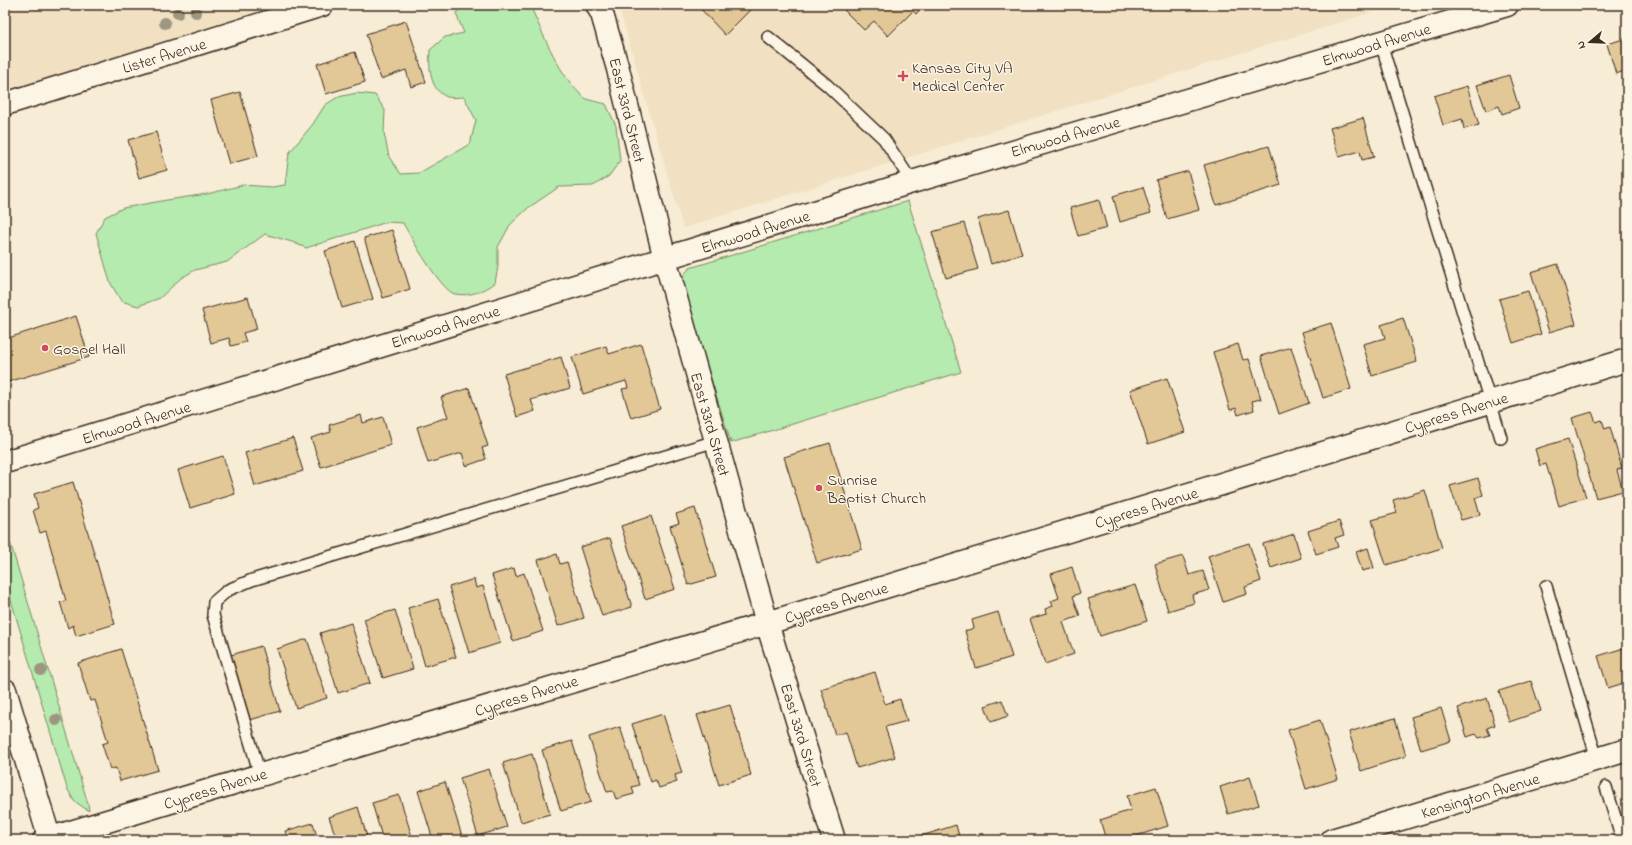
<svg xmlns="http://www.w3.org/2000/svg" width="1632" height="845" font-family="'Indie Flower',sans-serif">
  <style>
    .built { fill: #f1e1c2 }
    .green { fill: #b5ebae; stroke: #788a66 }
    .building { fill: #e2c797; stroke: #3b2a1e }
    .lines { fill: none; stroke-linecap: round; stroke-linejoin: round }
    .service-casing { stroke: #3b2a1e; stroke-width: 14 }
    .minor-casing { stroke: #3b2a1e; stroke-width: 25 }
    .secondary-casing { stroke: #3b2a1e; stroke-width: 25 }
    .service { stroke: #fcf5e5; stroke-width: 11 }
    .minor { stroke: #fcf5e5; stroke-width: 22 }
    .secondary { stroke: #fcf5e5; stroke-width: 22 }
    .tree { fill: #9d9780 }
    .poi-dot { fill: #d1495b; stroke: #fcf5e5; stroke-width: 1.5 }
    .labels { text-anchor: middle; stroke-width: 3; stroke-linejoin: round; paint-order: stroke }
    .street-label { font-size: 16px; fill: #3b2a1e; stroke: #fcf5e5 }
    .poi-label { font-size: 16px; fill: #3b2a1e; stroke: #fcf5e5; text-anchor: start }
  </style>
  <rect width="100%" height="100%" fill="#f7ecd5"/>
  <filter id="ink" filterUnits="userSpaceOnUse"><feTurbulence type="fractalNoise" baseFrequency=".025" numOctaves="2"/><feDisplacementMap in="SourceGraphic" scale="8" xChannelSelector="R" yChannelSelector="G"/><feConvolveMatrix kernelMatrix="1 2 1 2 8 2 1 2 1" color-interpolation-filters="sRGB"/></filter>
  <g filter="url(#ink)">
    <path class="built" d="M 5,5 L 281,5 L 5,96 Z
      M 618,5 L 1395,5 L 683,228 Z"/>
    <path class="green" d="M 461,5 L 530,5 C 542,32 561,80 585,98 C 590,101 599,102 606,104 L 616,126 L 620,161 L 609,176 L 593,186 L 559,187 L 528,208 L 510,225 L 498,247 L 498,266 L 495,283 C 481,291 472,297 455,294 C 442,292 410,236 403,223 L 387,222 L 306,248 L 292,242 L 265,234 L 227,262 L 195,270 L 181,278 L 160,298 L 138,306 L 121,301 L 110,282 L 96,233 L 105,217 L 123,208 L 167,200 L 207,194 L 243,185 L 272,187 L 285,185 L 289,153 L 313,124 L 325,105 L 338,97 L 357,93 L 375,95 L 385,110 L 384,133 L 389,157 L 401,174 L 419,173 L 470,144 L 476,120 L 464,97 C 459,97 450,99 445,96 C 429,88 429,65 430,50 L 445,37 L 464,33 L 456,14 Z
      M 908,201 L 961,372 L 731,443 L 682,285 L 684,274 L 690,268 Z
      M 5,525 L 88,804 L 89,811 L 74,801 L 67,788 L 5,580 Z"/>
    <path class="building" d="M 697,5 L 755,5 L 725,35 Z
      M 839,5 L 920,5 L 922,7 L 916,14 L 913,11 L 888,36 L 874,21 L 864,30 Z
      M 406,21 L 426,82 L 411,87 L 406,70 L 381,79 L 366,34 Z
      M 1627,38 L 1627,70 L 1616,74 L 1607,44 Z
      M 355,52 L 365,82 L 326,94 L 317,64 Z
      M 1509,75 L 1519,108 L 1502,114 L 1499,106 L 1486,111 L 1477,85 Z
      M 1467,86 L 1479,125 L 1464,129 L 1462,119 L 1443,125 L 1434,96 Z
      M 240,92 L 258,156 L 229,164 L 211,100 Z
      M 1363,118 L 1374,157 L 1362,160 L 1360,151 L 1339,157 L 1330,128 Z
      M 156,132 L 167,170 L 139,178 L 128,140 Z
      M 1269,146 L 1281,185 L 1216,205 L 1204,165 Z
      M 1188,171 L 1199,210 L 1167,219 L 1156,180 Z
      M 1143,187 L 1151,213 L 1120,222 L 1113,196 Z
      M 1099,200 L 1107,228 L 1078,236 L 1070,208 Z
      M 1009,210 L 1022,254 L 991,264 L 978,219 Z
      M 964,223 L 978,269 L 946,278 L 932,232 Z
      M 392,230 L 410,289 L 383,298 L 364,238 Z
      M 355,241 L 373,299 L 342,308 L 325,251 Z
      M 1558,264 L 1576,324 L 1549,332 L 1531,272 Z
      M 1528,291 L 1541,334 L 1513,343 L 1499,299 Z
      M 248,297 L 257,329 L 243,333 L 246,342 L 231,346 L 229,338 L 211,343 L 202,310 Z
      M 76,316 L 89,357 L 5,383 L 5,339 Z
      M 1403,318 L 1417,362 L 1372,376 L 1363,344 L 1385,338 L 1381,325 Z
      M 1331,323 L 1351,389 L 1323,398 L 1302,332 Z
      M 641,344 L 660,409 L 631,418 L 622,389 L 628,388 L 626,381 L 583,394 L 572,357 L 606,346 L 609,354 Z
      M 1238,344 L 1243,360 L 1249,359 L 1261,399 L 1252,401 L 1254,410 L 1238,415 L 1236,408 L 1230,410 L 1213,352 Z
      M 1291,347 L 1309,403 L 1279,414 L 1261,356 Z
      M 561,357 L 570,388 L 531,400 L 535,411 L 517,417 L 504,374 Z
      M 1167,378 L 1185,432 L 1148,444 L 1130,390 Z
      M 469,388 L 488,446 L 482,448 L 486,459 L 466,466 L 462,453 L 428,463 L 417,427 L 448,417 L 441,397 Z
      M 1592,412 L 1596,422 L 1602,420 L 1605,429 L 1610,427 L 1622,468 L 1617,470 L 1623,491 L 1596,498 L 1572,418 Z
      M 361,415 L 363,423 L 383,417 L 391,445 L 321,467 L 311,438 L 331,432 L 329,425 Z
      M 293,438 L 303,471 L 255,486 L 245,453 Z
      M 1568,439 L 1586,497 L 1559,506 L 1546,464 L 1540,466 L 1535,449 Z
      M 830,443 L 862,549 L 817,563 L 784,457 Z
      M 223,456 L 235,494 L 190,508 L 178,470 Z
      M 1478,478 L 1483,495 L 1475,498 L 1480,515 L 1461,520 L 1450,486 Z
      M 73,482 L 115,624 L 76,636 L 73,625 L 68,628 L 60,602 L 66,601 L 46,531 L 40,533 L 33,510 L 38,508 L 34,494 Z
      M 1425,490 L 1442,548 L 1386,565 L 1372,520 L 1397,513 L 1393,500 Z
      M 695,508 L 716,577 L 688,585 L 670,526 L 679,523 L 676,514 Z
      M 651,516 L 675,589 L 645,599 L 621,526 Z
      M 1339,521 L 1344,535 L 1335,538 L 1338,547 L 1316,554 L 1308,531 Z
      M 1294,534 L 1301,558 L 1271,568 L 1263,544 Z
      M 610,538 L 632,607 L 602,616 L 580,547 Z
      M 1249,543 L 1261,581 L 1245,587 L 1247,594 L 1223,602 L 1208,556 Z
      M 1368,548 L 1374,568 L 1362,571 L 1356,552 Z
      M 557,554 L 560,564 L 567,562 L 584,618 L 558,626 L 538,560 Z
      M 1183,556 L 1189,575 L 1203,571 L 1209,590 L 1192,595 L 1194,603 L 1168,611 L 1155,564 Z
      M 1072,567 L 1080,593 L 1073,596 L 1080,616 L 1063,622 L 1074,654 L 1045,664 L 1030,619 L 1046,614 L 1045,609 L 1053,606 L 1051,601 L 1059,598 L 1051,574 Z
      M 514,568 L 516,576 L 524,573 L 543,631 L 513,641 L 492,575 Z
      M 474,579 L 476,588 L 483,586 L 500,643 L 469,653 L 449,587 Z
      M 1135,585 L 1147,621 L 1100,636 L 1088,599 Z
      M 438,599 L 456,657 L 425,666 L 408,608 Z
      M 395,610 L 413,669 L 383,678 L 364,619 Z
      M 998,612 L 1012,657 L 976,668 L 965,631 L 974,628 L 972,620 Z
      M 351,623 L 370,683 L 338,693 L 320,633 Z
      M 307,639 L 327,698 L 296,708 L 277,649 Z
      M 261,646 L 280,711 L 250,720 L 231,655 Z
      M 1627,647 L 1627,682 L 1608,688 L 1598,656 Z
      M 121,649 L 158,770 L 120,781 L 116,768 L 110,769 L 102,744 L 108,742 L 95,700 L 90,701 L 78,663 Z
      M 875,672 L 885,704 L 900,699 L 907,721 L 885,727 L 895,757 L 857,768 L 846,732 L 835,735 L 821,689 Z
      M 1531,681 L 1541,711 L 1509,722 L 1499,691 Z
      M 1487,698 L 1495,725 L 1487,728 L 1490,735 L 1479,738 L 1476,734 L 1467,737 L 1458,708 Z
      M 1002,700 L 1008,716 L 991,722 L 985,706 Z
      M 730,705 L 751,775 L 719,785 L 697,715 Z
      M 1441,708 L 1451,741 L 1421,750 L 1411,717 Z
      M 663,714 L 682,773 L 675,775 L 677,782 L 659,788 L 656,780 L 651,782 L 632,724 Z
      M 1395,718 L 1406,756 L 1361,771 L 1349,732 Z
      M 1320,720 L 1338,779 L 1306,789 L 1288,730 Z
      M 620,727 L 639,785 L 632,787 L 634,794 L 616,799 L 613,791 L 607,792 L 589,737 Z
      M 572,741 L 591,802 L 561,811 L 542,750 Z
      M 532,754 L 550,814 L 521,822 L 503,763 Z
      M 489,769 L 507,827 L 478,836 L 460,778 Z
      M 1250,777 L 1259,805 L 1228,814 L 1220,787 Z
      M 445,782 L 463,839 L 461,840 L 433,840 L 418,791 Z
      M 1156,787 L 1168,826 L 1123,840 L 1106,840 L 1100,820 L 1131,810 L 1127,796 Z
      M 399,795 L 413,840 L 383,840 L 372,803 Z
      M 358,807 L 368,840 L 337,840 L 329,817 Z
      M 313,823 L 318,840 L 288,840 L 285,831 Z
      M 956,825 L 960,840 L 983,833 L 986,840 L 919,840 L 918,837 Z"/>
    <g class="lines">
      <g class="service-casing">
        <path id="service" d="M 768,37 L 827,85 L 884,139 L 912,182
          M 1381,43 L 1501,438
          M 1546,586 L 1597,759
          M 260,775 L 213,615 L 214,602 L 228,590 L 252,580 L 716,441
          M 1606,787 L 1622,840"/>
      </g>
      <g class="minor-casing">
        <path id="minor" d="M 597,5 L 602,14 L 618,69 L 665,259 L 767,623 L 834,840
          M 5,104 L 322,5
          M 5,462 L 912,182 L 1507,5
          M 44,840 L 787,617 L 1627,360
          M 1332,840 L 1627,750"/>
      </g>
      <g class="secondary-casing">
        <path id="secondary" d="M 5,690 L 50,840"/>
      </g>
      <use href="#service" class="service"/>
      <use href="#minor" class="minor"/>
      <use href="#secondary" class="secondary"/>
    </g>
    <g class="tree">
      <circle cx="196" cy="12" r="6"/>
      <circle cx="178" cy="13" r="6"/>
      <circle cx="165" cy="23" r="6"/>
      <circle cx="41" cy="670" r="6"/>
      <circle cx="56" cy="720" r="6"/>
    </g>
  </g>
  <g class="poi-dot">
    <path d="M901 70h4v4h4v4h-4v4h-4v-4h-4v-4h4z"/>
    <circle cx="45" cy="348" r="4"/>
    <circle cx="819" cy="488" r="4"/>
  </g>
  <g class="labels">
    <g class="street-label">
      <text transform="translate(1376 44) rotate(-17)" y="6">Elmwood Avenue</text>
      <text transform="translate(164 55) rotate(-17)" y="6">Lister Avenue</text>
      <text transform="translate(628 110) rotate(76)" y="6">East 33rd Street</text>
      <text transform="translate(1065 136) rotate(-16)" y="6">Elmwood Avenue</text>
      <text transform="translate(755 231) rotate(-17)" y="6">Elmwood Avenue</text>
      <text transform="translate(445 326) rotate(-17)" y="6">Elmwood Avenue</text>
      <text transform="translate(1456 412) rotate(-17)" y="6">Cypress Avenue</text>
      <text transform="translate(136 422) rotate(-17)" y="6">Elmwood Avenue</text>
      <text transform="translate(711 424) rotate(74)" y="6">East 33rd Street</text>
      <text transform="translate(1146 507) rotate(-17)" y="6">Cypress Avenue</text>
      <text transform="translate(836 602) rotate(-17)" y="6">Cypress Avenue</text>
      <text transform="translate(526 695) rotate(-17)" y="6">Cypress Avenue</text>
      <text transform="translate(802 735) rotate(73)" y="6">East 33rd Street</text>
      <text transform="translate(215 788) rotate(-17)" y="6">Cypress Avenue</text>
      <text transform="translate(1480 795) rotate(-17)" y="6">Kensington Avenue</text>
    </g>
    <g class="poi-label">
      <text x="912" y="73">Kansas City VA<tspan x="912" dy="18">Medical Center</tspan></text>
      <text x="53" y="354">Gospel Hall</text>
      <text x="827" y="485">Sunrise<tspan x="827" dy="18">Baptist Church</tspan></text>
    </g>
  </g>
  <rect width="1632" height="845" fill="none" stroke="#fcf5e5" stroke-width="20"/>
  <rect x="10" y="10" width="1612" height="825" fill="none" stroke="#3b2a1e" stroke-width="1.5" filter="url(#ink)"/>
  <g transform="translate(1590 42) rotate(251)" stroke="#fcf5e5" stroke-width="3" paint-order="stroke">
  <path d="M0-3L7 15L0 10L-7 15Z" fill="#3b2a1e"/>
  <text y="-6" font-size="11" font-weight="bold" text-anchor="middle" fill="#3b2a1e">N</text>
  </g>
</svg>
